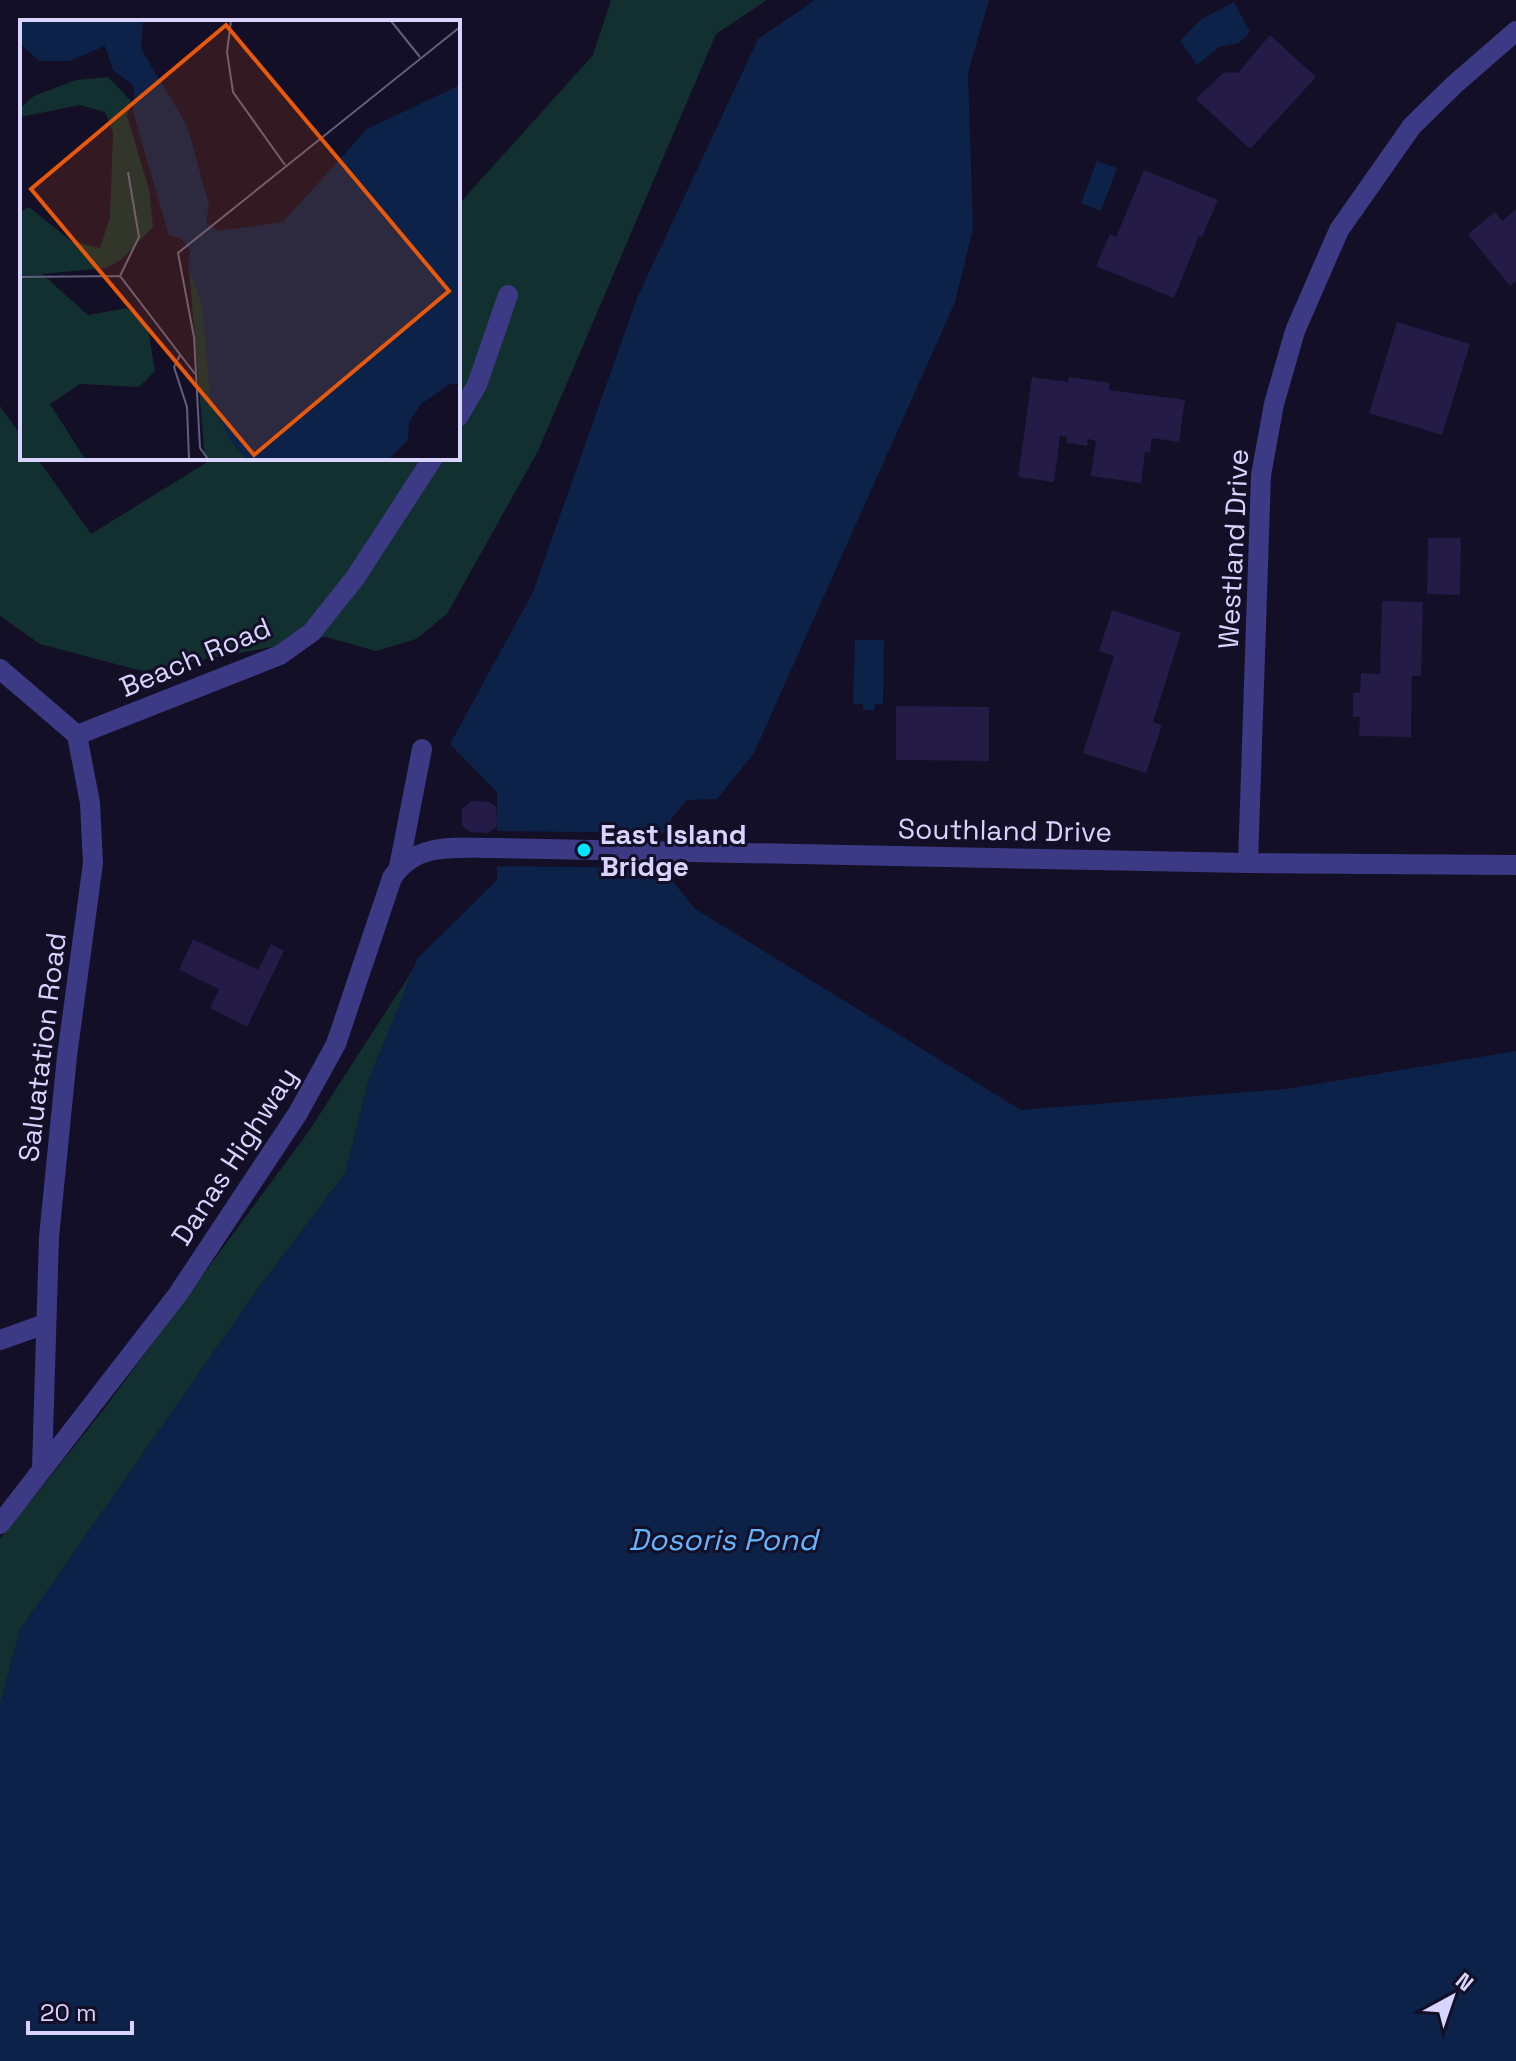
<svg xmlns="http://www.w3.org/2000/svg" width="1516" height="2061" font-family="'Space Grotesk',sans-serif">
  <style>
    .green { fill: #12302f }
    .water { fill: #0c2248 }
    .pier { fill: #130f26 }
    .building { fill: #241b47 }
    .lines { fill: none; stroke-linecap: round; stroke-linejoin: round }
    .service { stroke: #3d3a85; stroke-width: 20 }
    .minor { stroke: #3d3a85; stroke-width: 20 }
    .poi-dot { fill: #00e5ff; stroke: #130f26; stroke-width: 3 }
    .labels { text-anchor: middle; stroke-width: 6; stroke-linejoin: round; paint-order: stroke }
    .street-label { font-size: 28px; fill: #d9d4ff; stroke: #130f26 }
    .poi-label { font-size: 28px; font-weight: bold; fill: #d9d4ff; stroke: #130f26; text-anchor: start }
    .water-label { font-size: 30px; font-style: italic; fill: #62b6ff; stroke: #130f26 }
    .inset-road { fill: none; stroke: #625e7d; stroke-width: 2 }
    .view { fill: #e8590c; fill-opacity: 0.15; stroke: #e8590c; stroke-width: 4 }
    .inset-edge { fill: none; stroke: #d9d4ff; stroke-width: 4 }
  </style>
  <rect width="100%" height="100%" fill="#130f26"/>
  <path class="green" d="M 611,0 L 767,0 L 716,34 L 538,451 L 447,614 L 416,639 L 376,651 L 326,637 L 142,671 L 40,644 L 0,616 L 0,406 L 22,437 L 22,458 L 37,458 L 91,534 L 214,458 L 458,458 L 458,205 L 593,55 Z
    M 414,968 L 369,1080 L 345,1174 L 255,1293 L 20,1630 L 0,1705 L 0,1539 L 104,1409 L 309,1131 Z"/>
  <path class="water" d="M 815,0 L 989,0 L 968,73 L 973,228 L 955,302 L 754,753 L 717,799 L 687,800 L 671,819 L 668,875 L 694,908 L 1021,1110 L 1286,1089 L 1516,1051 L 1516,2061 L 0,2061 L 0,1705 L 20,1630 L 255,1293 L 345,1174 L 369,1080 L 417,959 L 497,880 L 497,792 L 450,744 L 533,592 L 637,298 L 758,39 Z
    M 1234,2 L 1250,32 L 1239,43 L 1219,47 L 1197,65 L 1180,41 L 1200,20 Z
    M 1097,161 L 1117,168 L 1101,211 L 1081,203 Z
    M 855,640 L 884,640 L 883,704 L 875,704 L 874,710 L 863,710 L 863,704 L 853,704 Z"/>
  <path class="pier" d="M 494,831 L 674,833 L 672,868 L 494,866 Z"/>
  <path class="building" d="M 1270,35 L 1316,77 L 1250,149 L 1196,99 L 1224,72 L 1238,73 Z
    M 1144,170 L 1218,200 L 1202,237 L 1199,236 L 1174,298 L 1096,266 L 1110,234 L 1116,237 Z
    M 1516,209 L 1516,281 L 1510,286 L 1468,234 L 1495,212 L 1502,221 Z
    M 1397,322 L 1470,344 L 1442,435 L 1369,413 Z
    M 1032,377 L 1068,382 L 1069,377 L 1110,383 L 1109,390 L 1185,400 L 1179,442 L 1152,438 L 1150,453 L 1145,452 L 1141,483 L 1091,476 L 1096,441 L 1088,439 L 1087,446 L 1067,443 L 1067,437 L 1060,436 L 1054,482 L 1018,477 Z
    M 1428,538 L 1461,538 L 1460,595 L 1427,594 Z
    M 1382,601 L 1423,602 L 1421,676 L 1412,676 L 1411,737 L 1359,736 L 1360,717 L 1353,717 L 1353,693 L 1360,693 L 1361,673 L 1380,674 Z
    M 1112,610 L 1181,633 L 1153,722 L 1162,725 L 1146,773 L 1083,753 L 1114,656 L 1099,651 Z
    M 896,706 L 989,707 L 989,761 L 896,760 Z
    M 471,801 L 490,802 L 496,807 L 497,826 L 489,833 L 470,832 L 462,826 L 462,809 Z
    M 193,939 L 258,970 L 271,944 L 284,951 L 247,1027 L 210,1008 L 219,989 L 179,970 Z"/>
  <g class="lines">
    <path class="service" d="M 399,867 L 422,749"/>
    <path class="minor" d="M 458,417 L 477,385 L 508,295
      M 0,669 L 77,735 L 90,803 L 93,863 L 67,1056 L 49,1237 L 42,1468
      M 77,735 L 280,655 L 312,632 L 355,578 L 433,458
      M 1248,863 L 1261,475 L 1274,404 L 1295,331 L 1339,230 L 1412,126 L 1455,84 L 1516,31
      M 0,1340 L 45,1324
      M 0,1524 L 178,1294 L 298,1113 L 336,1044 L 392,878 C 415,842 455,848 493,848 L 1248,863 L 1516,865"/>
  </g>
  <circle class="poi-dot" cx="584" cy="850" r="8"/>
  <g class="labels">
    <g class="street-label">
      <text transform="translate(1233 549) rotate(-87)" y="10">Westland Drive</text>
      <text transform="translate(195 657) rotate(-23)" y="10">Beach Road</text>
      <text transform="translate(1005 830) rotate(1)" y="10">Southland Drive</text>
      <text transform="translate(42 1047) rotate(-83)" y="10">Saluatation Road</text>
      <text transform="translate(234 1156) rotate(-57)" y="10">Danas Highway</text>
    </g>
    <g class="poi-label">
      <text x="600" y="844">East Island<tspan x="600" dy="32">Bridge</tspan></text>
    </g>
    <g class="water-label">
      <text x="723" y="1550">Dosoris Pond</text>
    </g>
  </g>
  <g transform="translate(20 20)">
    <rect width="440" height="440" fill="#130f26"/>
    <path d="M 88,57 L 111,81 L 107,96 L 129,169 L 133,207 L 101,240 L 85,248 L 22,254 L 68,295 L 107,288 L 128,309 L 135,351 L 119,367 L 60,364 L 30,384 L 65,439 L 0,439 L 0,192 L 9,187 L 51,221 L 80,228 L 90,197 L 93,112 L 85,92 L 60,85 L 0,97 L 0,88 L 14,76 L 56,60 ZM 169,249 L 182,283 L 209,418 L 226,439 L 185,439 Z" fill="#12302f"/>
    <path d="M 0,1 L 123,1 L 121,29 L 167,105 L 189,185 L 186,202 L 198,211 L 263,202 L 347,109 L 440,65 L 440,364 L 429,364 L 400,385 L 389,402 L 388,420 L 369,439 L 226,439 L 209,418 L 190,377 L 182,283 L 168,248 L 170,229 L 160,218 L 149,216 L 113,92 L 114,66 L 93,50 L 85,26 L 49,41 L 19,41 L 0,24 Z" fill="#0c2248"/>
    <path class="inset-road" d="M 211,1 L 207,32 L 213,72 L 265,145M 371,1 L 400,37M 100,256 L 119,217 L 108,152M 0,257 L 100,256 L 175,354M 160,335 L 154,347 L 167,387 L 169,439M 188,439 L 180,428 L 174,317 L 158,233 L 440,7"/>
    <path class="view" d="M 206,5 L 429,271 L 234,435 L 11,169 Z"/>
    <rect width="440" height="440" class="inset-edge"/>
  </g>
  <g transform="translate(1452 1997) rotate(40)" stroke="#130f26" stroke-width="6" paint-order="stroke">
  <path d="M0-6L14 30L0 20L-14 30Z" fill="#d9d4ff"/>
  <text y="-12" font-size="22" font-weight="bold" text-anchor="middle" fill="#d9d4ff">N</text>
  </g>
  <path d="M28 2021v12h104v-12" fill="none" stroke="#d9d4ff" stroke-width="4"/>
  <text x="40" y="2021" font-size="24" fill="#d9d4ff" stroke="#130f26" stroke-width="6" paint-order="stroke">20 m</text>
</svg>
